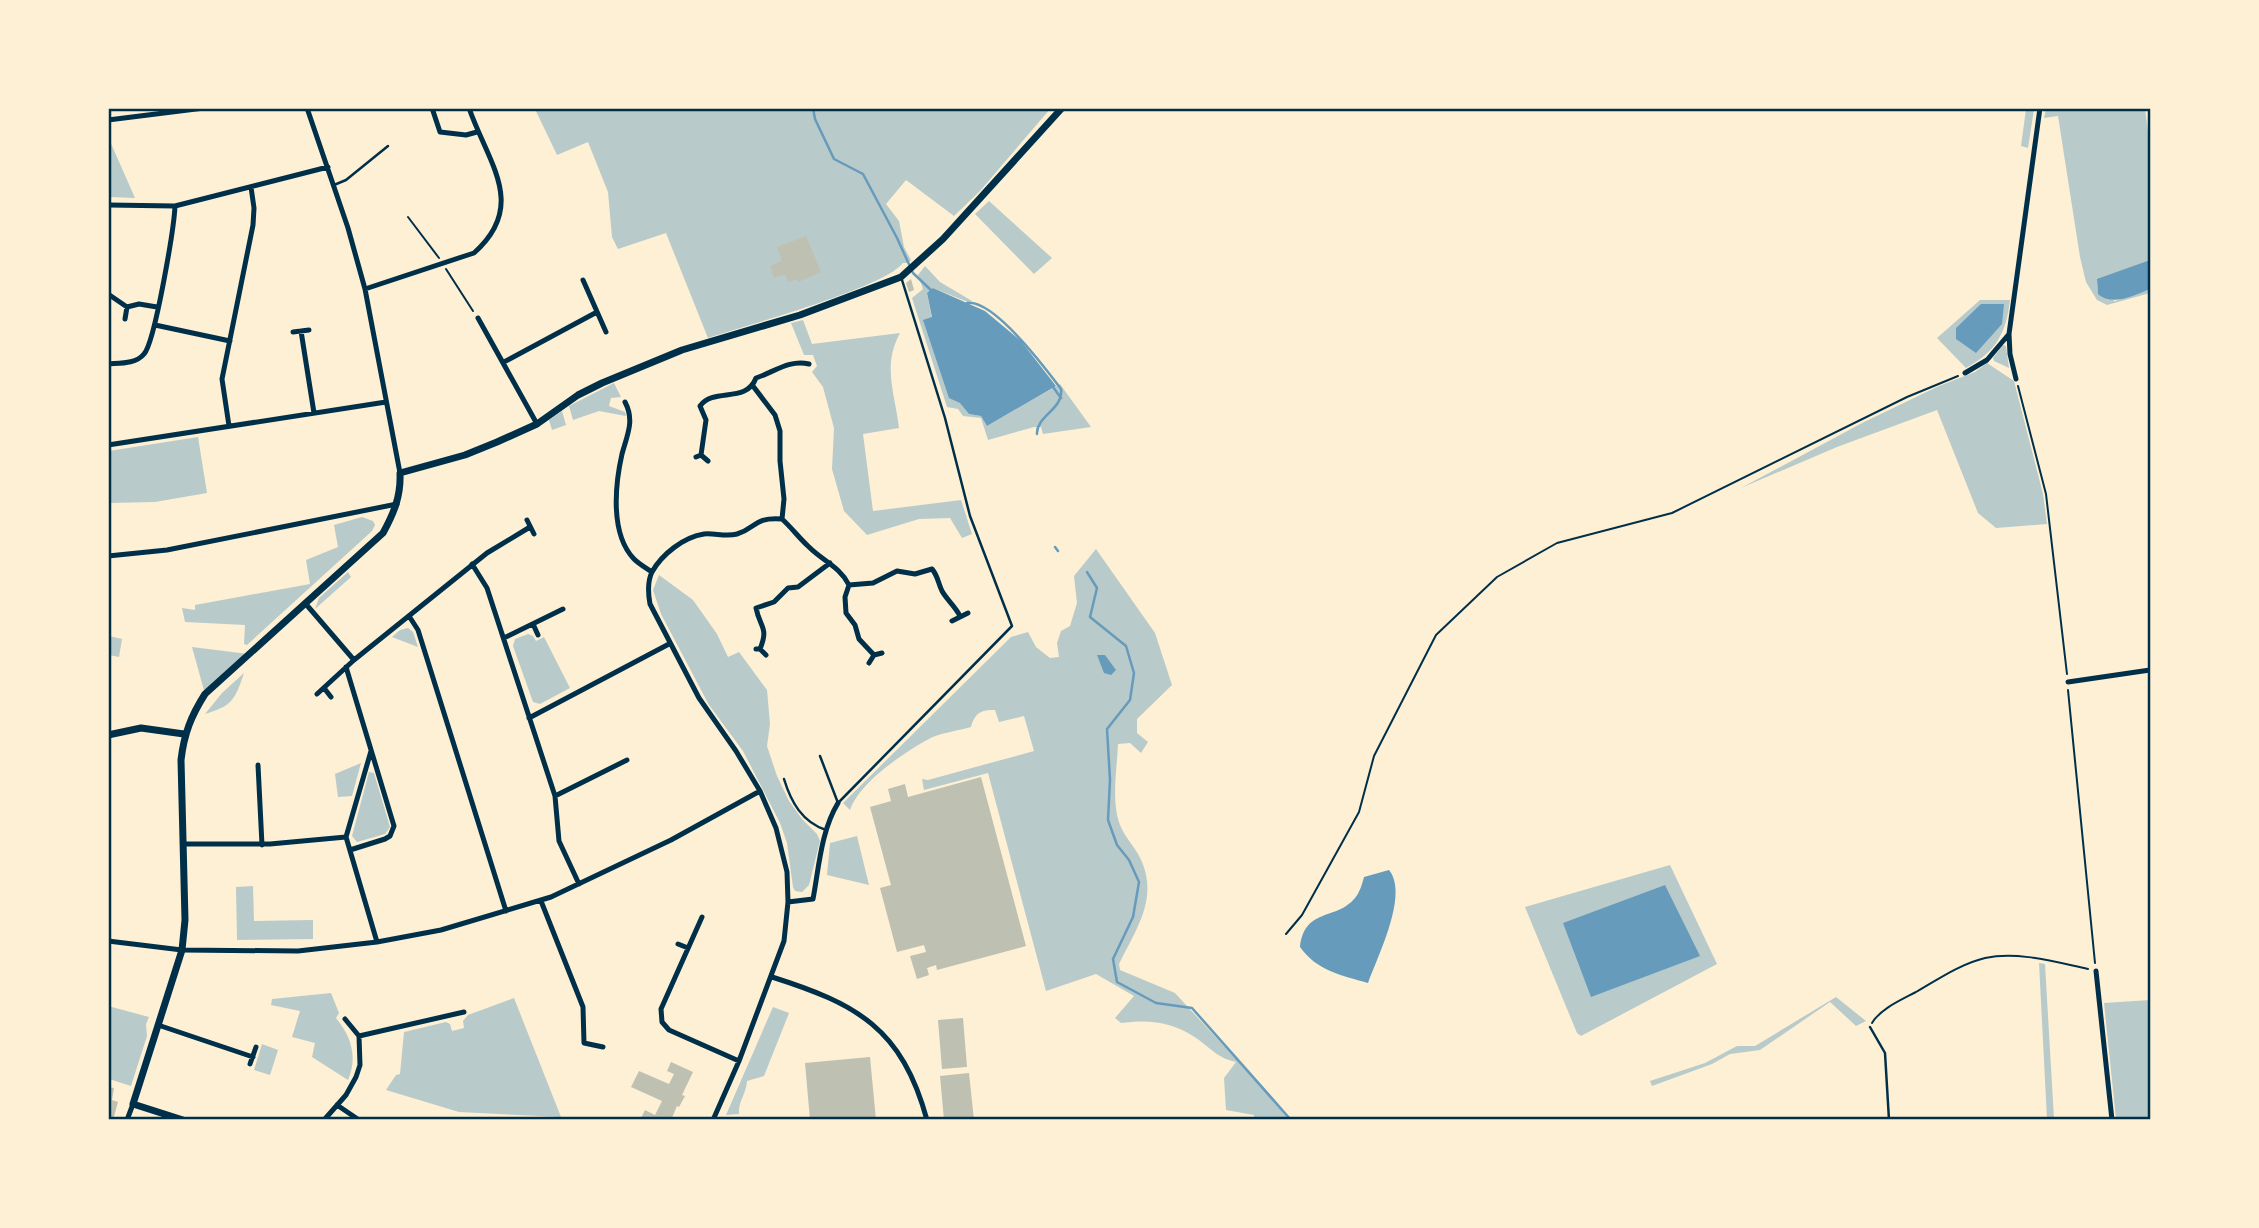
<svg xmlns="http://www.w3.org/2000/svg" width="2259" height="1228" font-family="Literata,serif">
  <style>
    .green { fill: #b9caca }
    .water { fill: #669bbc }
    .lines { fill: none; stroke-linecap: round; stroke-linejoin: round }
    .stream { stroke: #669bbc; stroke-width: 2.5 }
    .building { fill: #bec0b2 }
    .path { stroke: #003049; stroke-width: 2 }
    .service { stroke: #003049; stroke-width: 2.5 }
    .minor { stroke: #003049; stroke-width: 5 }
    .tertiary { stroke: #003049; stroke-width: 7 }
    .neatline { fill: none; stroke: #003049; stroke-width: 2.5 }
  </style>
  <rect width="100%" height="100%" fill="#fdf0d5"/>
  <path class="green" d="M 535,109 L 1050,109 L 980,191 L 954,216 L 906,180 L 886,204 L 899,221 L 904,247 L 911,260 L 908,263 L 903,263 C 884,288 744,326 708,338 L 666,233 L 618,249 L 612,237 L 608,192 L 588,142 L 557,155 Z
    M 2026,109 L 2034,109 L 2028,148 L 2021,146 Z
    M 2046,109 L 2145,109 L 2150,147 L 2150,260 L 2097,280 L 2098,294 L 2115,301 L 2150,289 L 2150,293 L 2107,305 L 2097,300 L 2086,282 L 2080,257 L 2058,116 L 2044,118 Z
    M 109,139 L 135,198 L 109,197 Z
    M 989,201 L 1052,258 L 1034,274 L 975,214 Z
    M 925,266 L 940,282 L 972,301 L 968,302 L 933,288 L 927,294 L 932,318 L 961,403 L 969,414 L 981,416 L 987,426 L 1060,384 L 1091,427 L 1043,434 L 1041,427 L 1034,427 L 988,440 L 981,418 L 963,416 L 958,409 L 947,407 L 912,298 L 923,289 L 918,275 Z
    M 1980,300 L 2010,300 C 2006,333 1997,351 1966,368 L 1937,338 Z
    M 803,320 L 812,344 L 900,333 C 882,366 895,393 899,428 L 863,434 L 873,511 L 961,500 L 972,534 L 962,538 L 950,518 L 919,519 L 867,535 L 844,511 L 832,469 L 834,428 L 823,387 L 812,372 L 817,366 L 813,355 L 804,355 L 791,323 Z
    M 2003,345 L 2006,346 L 2009,368 L 1994,361 L 1993,358 Z
    M 1987,363 L 2014,381 L 2043,494 L 2047,524 L 1996,528 L 1978,513 L 1937,410 L 1837,447 L 1741,488 L 1864,422 L 1939,386 L 1975,372 Z
    M 614,383 L 621,397 L 611,398 L 609,406 L 625,412 L 626,416 L 599,411 L 573,420 L 569,406 Z
    M 562,411 L 566,425 L 552,430 L 549,420 Z
    M 198,437 L 207,493 L 155,502 L 109,503 L 109,451 Z
    M 362,517 L 373,521 L 375,525 L 372,531 L 247,645 L 244,644 L 245,625 L 185,622 L 182,608 L 195,610 L 195,605 L 310,584 L 306,560 L 338,547 L 334,525 Z
    M 1096,549 L 1155,633 L 1172,685 L 1137,719 L 1137,733 L 1148,742 L 1141,753 L 1130,743 L 1118,744 C 1117,769 1111,801 1120,825 C 1125,838 1137,849 1142,862 C 1158,900 1135,931 1119,964 L 1120,970 L 1175,993 L 1291,1119 L 1254,1119 L 1254,1115 L 1226,1110 L 1224,1078 L 1236,1062 C 1220,1059 1212,1050 1199,1040 C 1175,1022 1149,1019 1121,1023 L 1115,1018 L 1134,996 L 1096,974 L 1046,991 L 988,773 L 924,790 L 922,779 L 928,780 L 1034,751 L 1024,716 L 999,722 L 995,710 C 981,709 974,714 971,727 C 957,731 939,733 927,740 C 902,754 860,782 850,810 L 843,803 L 1011,637 L 1028,632 L 1036,647 L 1050,658 L 1059,657 L 1057,643 L 1061,631 L 1070,626 L 1077,603 L 1074,576 Z
    M 348,572 L 351,577 L 315,609 L 319,598 Z
    M 659,575 L 693,600 L 717,634 L 728,657 L 739,652 L 767,690 L 770,724 L 767,746 L 777,776 L 789,801 L 802,819 L 817,834 L 820,841 L 809,885 L 802,892 L 795,891 L 793,887 L 787,843 L 780,823 L 743,751 L 709,705 L 661,614 L 653,590 Z
    M 408,628 L 413,632 L 418,647 L 392,637 L 400,630 Z
    M 528,634 L 533,636 L 536,641 L 544,637 L 570,688 L 540,704 L 533,702 L 513,646 L 515,639 Z
    M 109,636 L 122,639 L 119,657 L 109,655 Z
    M 192,647 L 248,654 L 205,694 Z
    M 244,673 C 235,700 232,706 205,714 L 222,693 Z
    M 361,763 L 352,796 L 338,797 L 335,774 Z
    M 369,772 L 374,773 L 390,827 L 385,834 L 357,842 L 352,836 Z
    M 857,836 L 869,885 L 827,875 L 830,843 Z
    M 1670,865 L 1717,964 L 1581,1036 L 1577,1033 L 1525,907 Z
    M 253,886 L 254,921 L 313,920 L 313,939 L 237,940 L 236,887 Z
    M 2039,963 L 2045,964 L 2054,1119 L 2047,1119 Z
    M 331,993 L 339,1013 L 336,1018 C 351,1036 358,1057 348,1080 L 312,1057 L 315,1043 L 292,1037 L 300,1011 L 271,1005 L 272,999 Z
    M 1836,997 L 1866,1021 L 1856,1026 L 1830,1002 L 1760,1050 L 1730,1054 L 1712,1064 L 1652,1086 L 1650,1081 L 1705,1063 L 1737,1046 L 1755,1046 Z
    M 514,998 L 561,1117 L 459,1112 L 386,1090 L 396,1075 L 400,1074 L 404,1032 L 446,1022 L 450,1024 L 452,1031 L 464,1028 L 463,1021 L 468,1015 Z
    M 2150,1000 L 2150,1119 L 2116,1119 L 2104,1003 Z
    M 108,1006 L 149,1017 L 146,1024 L 147,1036 L 131,1086 L 109,1079 Z
    M 773,1007 L 789,1013 L 764,1076 L 747,1081 C 746,1095 738,1101 739,1114 L 726,1115 Z
    M 262,1044 L 278,1050 L 270,1075 L 254,1070 Z"/>
  <path class="water" d="M 2150,260 L 2150,289 C 2134,295 2113,307 2098,294 L 2097,279 Z
    M 933,288 L 985,311 L 1021,341 L 1056,386 L 987,426 L 981,416 L 969,414 L 960,403 L 949,398 L 923,320 L 932,317 L 927,293 Z
    M 1981,304 L 2004,304 L 2002,324 L 1976,353 L 1956,339 L 1956,328 Z
    M 1097,655 L 1105,655 L 1116,670 L 1111,675 L 1104,673 Z
    M 1389,870 C 1409,894 1378,955 1368,983 C 1341,975 1317,971 1300,947 C 1305,907 1336,921 1355,898 C 1360,892 1362,884 1364,877 Z
    M 1665,885 L 1700,956 L 1591,997 L 1563,923 Z"/>
  <g class="lines">
    <path class="stream" d="M 813,108 L 815,119 L 834,159 L 863,174 L 897,238 L 913,273 L 933,292
      M 967,303 C 994,299 1046,369 1061,389 C 1064,409 1036,416 1037,434
      M 1053,387 L 1061,398
      M 1055,547 L 1058,551
      M 1087,572 L 1097,588 L 1090,617 L 1126,646 L 1134,673 L 1130,700 L 1107,729 L 1110,780 L 1108,820 L 1117,845 L 1129,860 L 1139,882 L 1133,917 L 1113,959 L 1117,982 L 1156,1003 L 1192,1008 L 1291,1120"/>
  </g>
  <path class="building" d="M 806,236 L 821,272 L 798,282 L 797,279 L 788,282 L 785,274 L 774,278 L 770,266 L 782,261 L 777,247 Z
    M 911,279 L 914,290 L 909,292 L 906,283 Z
    M 981,777 L 1026,946 L 937,970 L 936,965 L 927,968 L 929,975 L 917,979 L 910,956 L 926,952 L 924,945 L 897,952 L 880,888 L 891,885 L 870,807 L 891,801 L 888,789 L 905,784 L 908,797 Z
    M 963,1018 L 967,1067 L 942,1069 L 938,1020 Z
    M 870,1057 L 876,1120 L 810,1120 L 805,1063 Z
    M 671,1062 L 693,1072 L 682,1095 L 685,1096 L 679,1107 L 677,1106 L 671,1120 L 640,1120 L 645,1110 L 655,1115 L 662,1101 L 631,1087 L 639,1071 L 669,1084 L 674,1074 L 667,1071 Z
    M 969,1073 L 974,1120 L 944,1120 L 940,1076 Z
    M 108,1087 L 114,1088 L 112,1100 L 118,1102 L 113,1120 L 108,1120 Z"/>
  <g class="lines">
    <path class="path" d="M 408,217 L 439,258
      M 446,269 L 473,311
      M 2018,386 L 2046,494 L 2067,674
      M 2068,690 L 2095,963
      M 1286,934 L 1302,915 L 1359,812 L 1374,756 L 1436,635 L 1497,577 L 1557,543 L 1672,513 L 1907,397 L 1958,376
      M 1872,1023 C 1880,1009 1901,1000 1916,992 C 1937,980 1960,964 1985,958 C 2018,951 2055,962 2088,969"/>
    <path class="service" d="M 334,185 L 346,180 L 388,146
      M 820,756 L 838,803 L 1012,626 L 970,516 L 945,418 L 902,280
      M 784,779 C 791,802 802,822 826,830
      M 1870,1027 L 1885,1053 L 1889,1120"/>
    <path class="minor" d="M 307,108 L 348,228 L 365,289 L 400,473
      M 432,108 L 440,132 L 466,135 L 477,132
      M 108,120 L 204,108
      M 108,205 L 175,206 L 328,167
      M 583,280 L 606,332
      M 365,289 L 474,253 C 528,205 488,163 469,108
      M 108,294 L 127,307 L 139,304 L 157,307
      M 478,318 L 537,424
      M 125,319 L 127,307
      M 155,325 L 230,341
      M 301,331 L 314,413
      M 293,332 L 309,330
      M 504,362 L 597,312
      M 108,364 C 120,363 136,364 144,354 C 155,342 174,228 175,206
      M 1965,373 L 1987,360 L 2009,334
      M 2016,379 L 2010,354 L 2009,334 L 2040,108
      M 753,386 L 775,415 L 780,431 L 780,461 L 784,499 L 782,519 C 792,528 799,538 809,547 C 823,561 840,567 849,585 L 873,583 L 897,571 L 915,574 L 932,569 C 938,576 938,583 942,591 C 947,600 955,606 960,616
      M 625,402 C 635,421 627,435 622,454 C 615,485 610,534 634,559 C 639,564 646,568 652,572
      M 229,426 L 222,379 L 253,225 L 254,208 L 251,187
      M 108,445 L 386,402
      M 701,455 L 706,420 L 700,406 C 714,387 746,404 756,378 C 774,372 790,359 809,364
      M 696,457 L 701,455 L 708,461
      M 527,520 L 534,534
      M 108,556 L 167,550 L 397,504
      M 472,564 L 487,588 L 555,796 L 559,841 L 579,884
      M 849,585 L 845,597 L 846,613 L 855,625 L 859,639 L 874,655
      M 305,603 L 354,660
      M 409,616 L 418,630 L 506,911
      M 952,621 L 968,613
      M 533,624 L 538,635
      M 504,638 L 563,609
      M 756,649 L 760,649 L 766,655
      M 760,649 C 769,627 760,628 756,608 L 774,602 L 788,588 L 798,587 L 830,563
      M 869,663 L 874,655 L 882,653
      M 346,667 L 394,826 L 390,836 L 385,839 L 350,850
      M 2068,682 L 2150,670
      M 324,688 L 331,697
      M 317,694 L 354,660 L 487,553 L 530,527
      M 529,718 L 669,644
      M 371,751 L 346,837 L 377,942
      M 258,765 L 262,845
      M 555,796 L 627,760
      M 183,844 L 270,844 L 346,837
      M 541,901 L 583,1007 L 584,1043 L 603,1047
      M 788,902 L 813,899 C 819,867 821,831 838,803
      M 702,917 L 661,1009 L 662,1022 L 669,1030 L 739,1061
      M 108,941 L 182,950 L 298,951 L 377,942 L 441,930 L 551,897 L 671,840 L 760,791
      M 678,944 L 688,948
      M 2096,971 L 2112,1120
      M 772,977 C 857,1004 902,1028 927,1120
      M 158,1025 L 253,1057
      M 359,1036 L 464,1012
      M 250,1064 L 256,1047
      M 337,1105 L 359,1120
      M 127,1120 L 133,1104
      M 324,1120 L 346,1095 L 356,1077 L 360,1065 L 359,1036 L 345,1019
      M 713,1120 L 739,1061 L 784,941 L 788,902 L 787,872 L 776,828 L 760,791 L 736,751 L 699,698 L 650,604 C 648,593 647,582 652,572 C 662,554 684,537 704,534 C 715,533 726,537 737,534 C 757,528 753,517 782,519"/>
    <path class="tertiary" d="M 108,735 L 141,728 L 184,734
      M 183,1120 L 133,1104 L 182,950 L 185,920 L 181,760 C 184,734 191,716 205,694 L 383,533 C 394,513 401,496 400,473 L 465,455 L 497,442 L 537,424 L 578,395 L 602,383 L 682,350 L 800,315 L 901,277 L 943,239 L 1062,108"/>
  </g>
  <rect width="2259" height="1228" fill="none" stroke="#fdf0d5" stroke-width="220"/>
  <rect x="110" y="110" width="2039" height="1008" class="neatline"/>
</svg>
